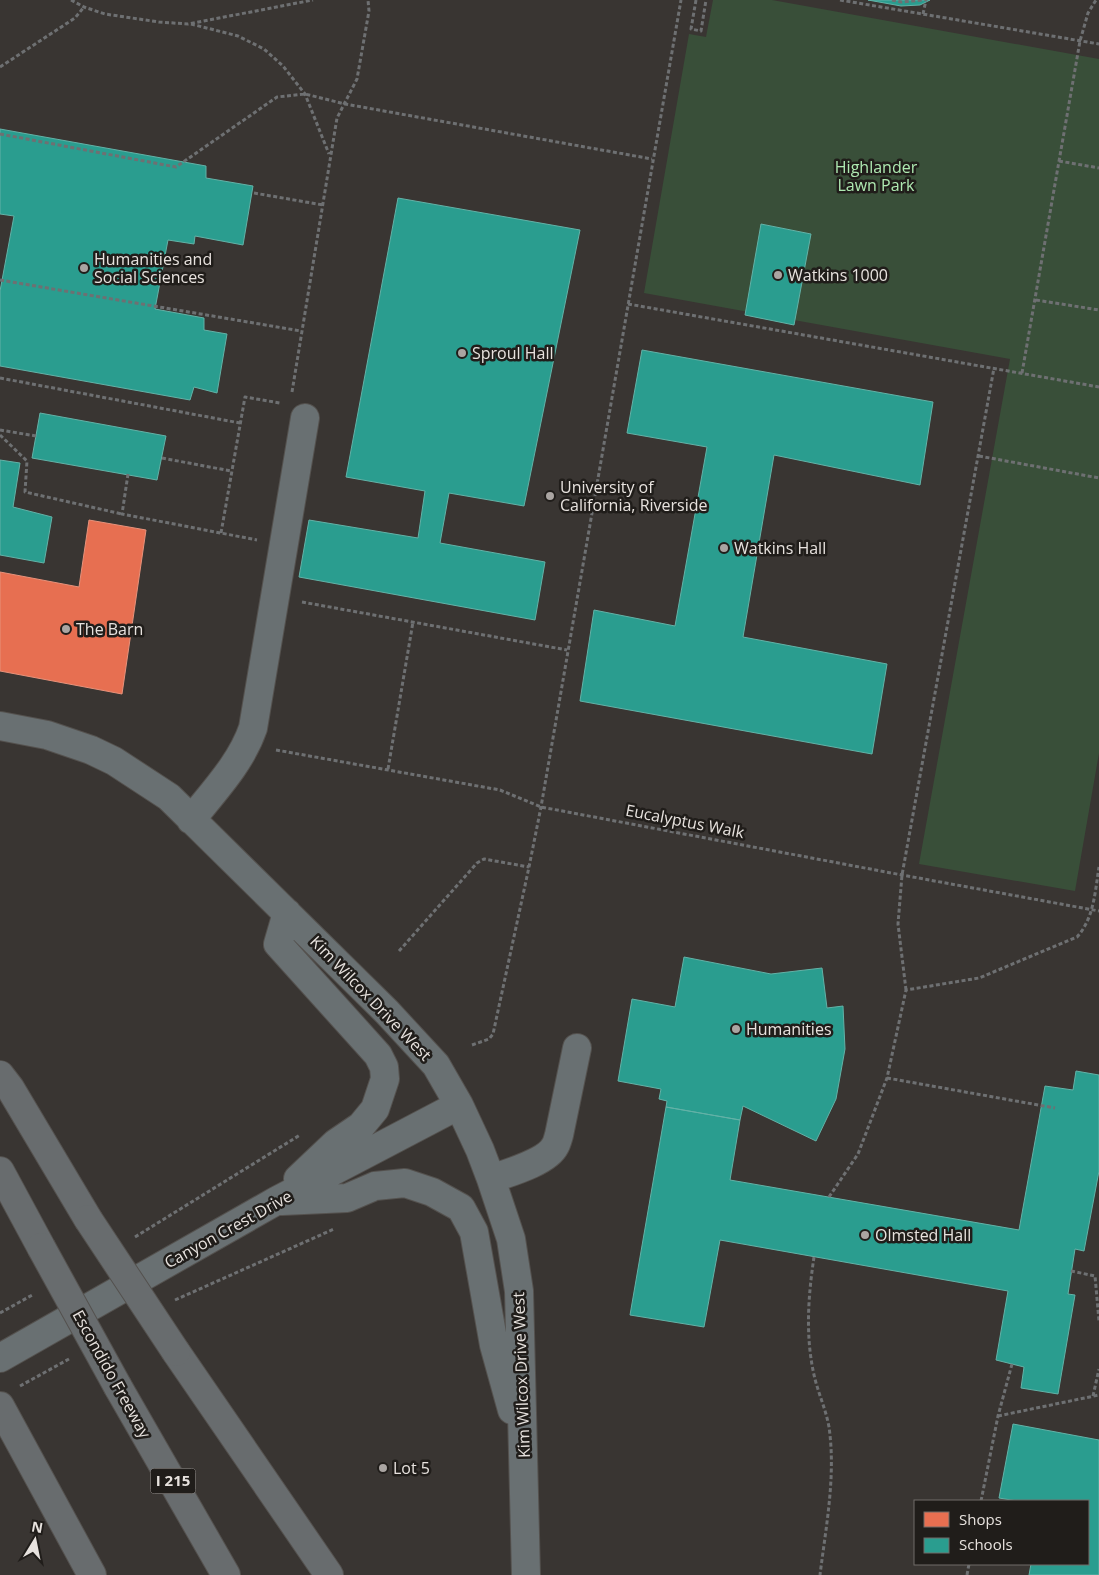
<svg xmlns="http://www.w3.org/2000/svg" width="1099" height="1575" font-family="'Open Sans',sans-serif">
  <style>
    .green { fill: #394f39 }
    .shops { fill: #e76f51; stroke: #e7927b }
    .schools { fill: #2a9d8f; stroke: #63b2a7 }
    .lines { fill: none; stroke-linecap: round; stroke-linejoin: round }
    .minor-casing { stroke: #54514e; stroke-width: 30 }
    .highway-casing { stroke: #54514e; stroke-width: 30 }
    .path { stroke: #6e7072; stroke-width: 3; stroke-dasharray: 4 2.5; stroke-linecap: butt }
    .minor { stroke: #697072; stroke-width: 28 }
    .highway { stroke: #686c6e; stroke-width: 28 }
    .highway-bridge-casing { stroke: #54514e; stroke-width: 30; stroke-linecap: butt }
    .highway-bridge { stroke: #686c6e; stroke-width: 28 }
    .poi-dot { fill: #aaa5a2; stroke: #201d1a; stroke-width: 2 }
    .labels { text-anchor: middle; stroke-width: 5; stroke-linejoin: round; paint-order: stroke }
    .shield { fill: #201d1a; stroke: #aba7a3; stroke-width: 1 }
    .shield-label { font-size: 15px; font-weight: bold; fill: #e7e2de }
    .park-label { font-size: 16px; fill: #aee9b1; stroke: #201d1a }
    .poi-label { font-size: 16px; fill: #e7e2de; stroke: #201d1a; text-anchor: start }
    .street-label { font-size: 16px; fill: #e7e2de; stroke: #201d1a }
  </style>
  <rect width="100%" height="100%" fill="#393532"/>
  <path class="green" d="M 713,0 L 772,0 L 1099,59 L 1099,753 L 1075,891 L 919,864 L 1010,359 L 644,293 L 689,34 L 706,37 Z"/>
  <path class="shops" d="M 89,520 L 146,530 L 122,694 L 0,671 L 0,572 L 79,587 Z"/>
  <path class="schools" d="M 868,0 L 930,0 L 920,5 L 901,6 Z
    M 0,129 L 206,166 L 206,178 L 253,186 L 243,245 L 195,236 L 194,244 L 168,240 L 155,309 L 204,318 L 204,330 L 227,334 L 217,393 L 194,387 L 190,400 L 0,366 L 0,291 L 14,216 L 0,214 Z
    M 398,198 L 580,230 L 524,506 L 449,493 L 440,543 L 545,562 L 535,620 L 299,577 L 309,520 L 418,538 L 425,491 L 346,477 Z
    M 761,224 L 811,234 L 794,325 L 745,315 Z
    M 642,350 L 933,402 L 920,485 L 774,455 L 743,637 L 887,664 L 872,754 L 580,701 L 594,610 L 675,626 L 707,447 L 627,433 Z
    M 40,413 L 166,436 L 157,480 L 32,458 Z
    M 0,460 L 20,463 L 13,507 L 52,517 L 44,563 L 0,555 Z
    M 684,957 L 771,974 L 822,968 L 827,1008 L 843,1006 L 845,1049 L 836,1099 L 816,1141 L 743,1106 L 740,1120 L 666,1107 L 667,1101 L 659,1099 L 661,1089 L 618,1081 L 632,999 L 675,1007 Z
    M 1076,1071 L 1099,1075 L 1099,1171 L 1084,1251 L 1075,1249 L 1068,1294 L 1075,1295 L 1058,1394 L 1021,1388 L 1024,1367 L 996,1360 L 1008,1291 L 720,1240 L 704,1327 L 630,1315 L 666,1107 L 740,1120 L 730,1180 L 1019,1230 L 1045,1086 L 1073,1090 Z
    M 1013,1424 L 1099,1440 L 1099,1575 L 1029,1575 L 1031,1564 L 1088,1564 L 1088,1501 L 1017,1501 L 999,1498 Z"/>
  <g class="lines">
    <g class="minor-casing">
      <path id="minor" d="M 0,726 L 47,735 L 91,750 L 114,761 L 169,797 L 387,1012 L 436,1065 L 459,1105 L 480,1150 L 491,1179 L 511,1239 L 519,1291 L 526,1575
        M 191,820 C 214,791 241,763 253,728 L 305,418
        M 287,913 L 278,944 L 378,1055 L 384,1067 L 385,1079 L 375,1109 L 361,1126 L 336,1143 L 298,1179
        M 491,1179 C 508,1173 547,1162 555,1146 C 557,1143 558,1138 559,1135 L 577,1048
        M 282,1201 L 347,1198 L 375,1186 L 405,1183 L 432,1192 L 461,1208 L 474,1232 L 494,1345 L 512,1410
        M 0,1358 L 276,1201 L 459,1105"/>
    </g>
    <g class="highway-casing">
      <path id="highway" d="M 0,1075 L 10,1088 L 88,1219
        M 0,1171 L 41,1247
        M 176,1352 L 329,1575
        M 118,1387 L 226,1575
        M 0,1406 L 92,1575"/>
    </g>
    <path class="path" d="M 71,0 L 84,7 L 105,14 L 159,22 L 188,24 L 313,0
      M 696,0 L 691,29 L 701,31 L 706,0
      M 840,0 L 1099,44
      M 892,0 L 901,2 L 923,0
      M 923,14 L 926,0
      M 191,24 L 238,36 L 264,49 L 283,66 L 305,94 L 329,154
      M 0,67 L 75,18 L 84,7
      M 0,134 L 176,167 L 277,97 L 305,94 L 345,104 L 652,159
      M 1059,161 L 1099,168
      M 254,193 L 323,205
      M 0,280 L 301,331
      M 1036,300 L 1099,310
      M 628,304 L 1099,387
      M 1022,373 L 1080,41 L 1088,13 L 1096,0
      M 0,378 L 240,423
      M 292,392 L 337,118 L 357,79 L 369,11 L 368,0
      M 0,430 L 36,436
      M 0,435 L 27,461 L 25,492 L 122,514
      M 979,456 L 1099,478
      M 162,458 L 231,471
      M 128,474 L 122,514 L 257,540
      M 221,533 L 245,397 L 280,403
      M 302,602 L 567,650
      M 276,750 L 500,790 L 541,807 L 902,875 L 1099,911
      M 388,769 L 413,622
      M 399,951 L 477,863 L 484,859 L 529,867
      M 906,990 L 898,924 L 902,875 L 994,368
      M 472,1045 L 489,1039 L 493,1034 L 529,867 L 541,807 L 681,0
      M 887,1078 L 1055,1108
      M 829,1197 L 858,1154 L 887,1078 L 906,990 L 979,978 L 1077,937 C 1094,918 1095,892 1099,867
      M 135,1237 L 300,1135
      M 814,1257 C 808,1297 805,1339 815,1379 C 819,1395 826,1410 829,1427 C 836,1476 826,1526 820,1575
      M 1071,1271 L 1095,1276 L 1099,1321
      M 175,1300 L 334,1229
      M 0,1313 L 34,1294
      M 20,1386 L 69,1359
      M 1093,1396 L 1099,1369
      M 998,1416 L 1099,1395
      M 981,1501 L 998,1416 L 1012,1364
      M 967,1575 L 969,1564"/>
    <use href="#minor" class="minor"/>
    <use href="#highway" class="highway"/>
    <g class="highway-bridge-casing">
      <path id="highway-bridge" d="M 88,1219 L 176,1352
        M 41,1247 L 118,1387"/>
    </g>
    <use href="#highway-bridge" class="highway-bridge"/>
  </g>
  <g class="poi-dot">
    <circle cx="84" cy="268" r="5"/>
    <circle cx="778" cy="275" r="5"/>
    <circle cx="462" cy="353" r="5"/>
    <circle cx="550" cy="496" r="5"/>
    <circle cx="724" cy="548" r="5"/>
    <circle cx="66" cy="629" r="5"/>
    <circle cx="736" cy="1029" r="5"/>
    <circle cx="865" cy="1235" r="5"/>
    <circle cx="383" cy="1468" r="5"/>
  </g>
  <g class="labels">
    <rect class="shield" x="150.5" y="1468.5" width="45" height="25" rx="4"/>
    <g class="shield-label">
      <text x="173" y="1486">I 215</text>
    </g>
    <g class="park-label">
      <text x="876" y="173">Highlander<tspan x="876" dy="18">Lawn Park</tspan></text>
    </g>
    <g class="poi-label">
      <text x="94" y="265">Humanities and<tspan x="94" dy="18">Social Sciences</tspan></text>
      <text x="788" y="281">Watkins 1000</text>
      <text x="472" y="359">Sproul Hall</text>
      <text x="560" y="493">University of<tspan x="560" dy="18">California, Riverside</tspan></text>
      <text x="734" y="554">Watkins Hall</text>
      <text x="76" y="635">The Barn</text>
      <text x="746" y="1035">Humanities</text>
      <text x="875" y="1241">Olmsted Hall</text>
      <text x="393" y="1474">Lot 5</text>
    </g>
    <g class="street-label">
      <text transform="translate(685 821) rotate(11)" y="6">Eucalyptus Walk</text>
      <text transform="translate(371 998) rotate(46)" y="6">Kim Wilcox Drive West</text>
      <text transform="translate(228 1229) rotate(-29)" y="6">Canyon Crest Drive</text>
      <text transform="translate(112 1374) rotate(61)" y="6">Escondido Freeway</text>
      <text transform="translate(521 1375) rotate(-92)" y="6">Kim Wilcox Drive West</text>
    </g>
  </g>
  <rect x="914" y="1500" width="175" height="65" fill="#201d1a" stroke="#706c68"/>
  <rect x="924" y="1512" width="25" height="15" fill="#e76f51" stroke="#706c68"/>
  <text x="959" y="1525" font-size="15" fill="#e7e2de">Shops</text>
  <rect x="924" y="1538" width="25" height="15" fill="#2a9d8f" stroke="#706c68"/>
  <text x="959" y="1550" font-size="15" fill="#e7e2de">Schools</text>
  <g transform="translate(35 1540) rotate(10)" stroke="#201d1a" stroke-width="4" paint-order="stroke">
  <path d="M0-4L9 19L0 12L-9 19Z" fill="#e7e2de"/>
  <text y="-8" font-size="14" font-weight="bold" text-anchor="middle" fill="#e7e2de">N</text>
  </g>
</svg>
